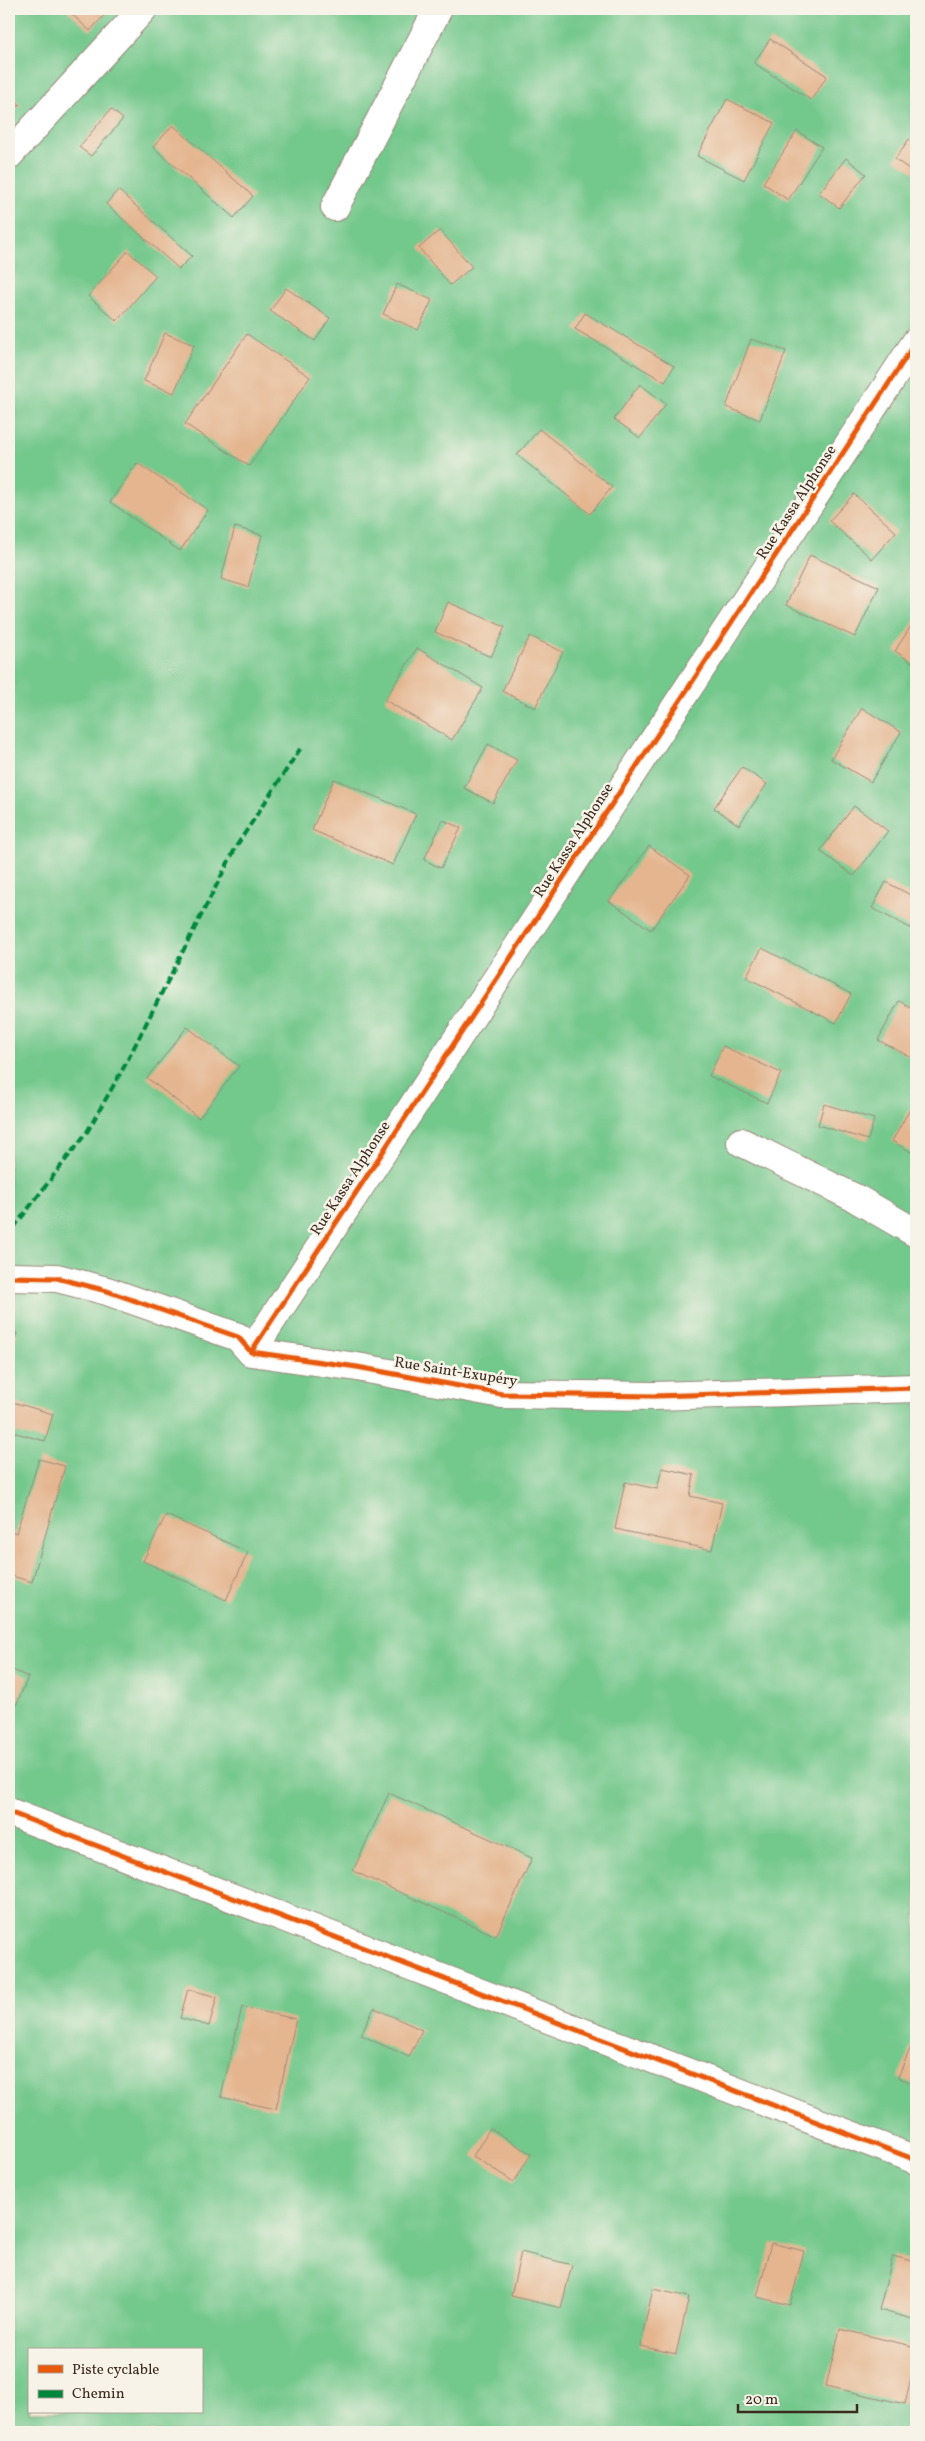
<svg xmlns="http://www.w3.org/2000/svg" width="925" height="2441" font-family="Vollkorn,serif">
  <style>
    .green { fill: #73c88c; stroke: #577955; fill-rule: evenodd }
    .building { fill: #e4b58f }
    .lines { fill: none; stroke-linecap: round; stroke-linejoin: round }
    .minor-casing { stroke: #988878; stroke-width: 30 }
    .minor { stroke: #fff; stroke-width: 28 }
    .quiet { stroke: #00873e; stroke-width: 4; stroke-dasharray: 8 4; stroke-linecap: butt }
    .cycleway-casing { stroke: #f7f3e8; stroke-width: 8 }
    .cycleway { stroke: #e8590c; stroke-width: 5 }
    .labels { text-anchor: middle; stroke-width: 5; stroke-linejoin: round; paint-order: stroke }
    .street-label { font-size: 15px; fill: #3b2a1e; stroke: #f7f3e8 }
  </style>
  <rect width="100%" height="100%" fill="#f7f3e8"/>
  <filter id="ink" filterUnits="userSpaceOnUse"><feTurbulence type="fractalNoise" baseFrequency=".02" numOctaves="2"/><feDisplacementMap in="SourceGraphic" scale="10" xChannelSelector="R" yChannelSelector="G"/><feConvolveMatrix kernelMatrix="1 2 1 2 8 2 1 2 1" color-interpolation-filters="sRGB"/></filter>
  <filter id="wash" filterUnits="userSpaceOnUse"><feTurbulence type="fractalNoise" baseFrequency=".0096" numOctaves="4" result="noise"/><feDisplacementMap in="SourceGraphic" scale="20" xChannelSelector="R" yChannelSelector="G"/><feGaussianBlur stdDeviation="1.12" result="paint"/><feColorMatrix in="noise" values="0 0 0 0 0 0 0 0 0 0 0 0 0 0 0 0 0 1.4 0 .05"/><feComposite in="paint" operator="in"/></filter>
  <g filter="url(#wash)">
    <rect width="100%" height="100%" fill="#f5e7d1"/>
    <path class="green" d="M 9,9 L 916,9 L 916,2432 L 9,2432 ZM 29,2350 L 201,2350 L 201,2412 L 29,2412 Z"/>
    <g id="blocks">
      <path class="building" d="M 66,9 L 110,9 L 90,31 Z
        M 770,39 L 827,76 L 811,100 L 754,63 Z
        M 9,91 L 20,105 L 9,114 Z
        M 727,99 L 774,123 L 744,180 L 697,156 Z
        M 111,109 L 123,119 L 91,156 L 79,147 Z
        M 173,125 L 253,196 L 234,218 L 153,147 Z
        M 797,131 L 822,147 L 788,200 L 763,183 Z
        M 909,139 L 916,145 L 916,174 L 895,159 Z
        M 846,158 L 866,174 L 839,208 L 819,193 Z
        M 118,190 L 192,256 L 179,269 L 106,204 Z
        M 440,230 L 472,267 L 450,285 L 419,248 Z
        M 128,251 L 156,276 L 117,321 L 88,296 Z
        M 397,284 L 432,300 L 418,330 L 383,314 Z
        M 286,288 L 330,318 L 315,341 L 270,311 Z
        M 585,313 L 674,366 L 665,382 L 575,329 Z
        M 165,333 L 194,345 L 174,393 L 144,381 Z
        M 247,334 L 310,377 L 249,466 L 185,424 Z
        M 751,339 L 786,351 L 760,420 L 726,407 Z
        M 640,384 L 666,404 L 640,438 L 614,419 Z
        M 539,429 L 612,487 L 590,514 L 517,455 Z
        M 137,463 L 208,510 L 180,551 L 110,502 Z
        M 854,494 L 896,532 L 872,559 L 829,521 Z
        M 235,527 L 262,535 L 248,587 L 221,579 Z
        M 810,555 L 879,587 L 855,637 L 786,605 Z
        M 448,602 L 505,627 L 491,657 L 435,632 Z
        M 916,618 L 916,665 L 895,651 Z
        M 530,636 L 563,652 L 535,708 L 502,691 Z
        M 417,648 L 483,688 L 452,740 L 385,700 Z
        M 862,708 L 901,732 L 871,782 L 831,759 Z
        M 488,744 L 517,760 L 493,803 L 464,788 Z
        M 742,767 L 767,784 L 739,825 L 714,808 Z
        M 334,779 L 416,814 L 393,865 L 312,830 Z
        M 854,806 L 888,831 L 854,876 L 820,851 Z
        M 443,820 L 461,828 L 441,868 L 424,860 Z
        M 649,846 L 690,875 L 651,930 L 609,901 Z
        M 886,882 L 916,898 L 916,931 L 872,908 Z
        M 762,948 L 851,994 L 836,1023 L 746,977 Z
        M 899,1001 L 916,1010 L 916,1060 L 878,1040 Z
        M 187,1027 L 239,1066 L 199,1118 L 147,1078 Z
        M 723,1046 L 781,1073 L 767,1103 L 709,1076 Z
        M 824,1104 L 874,1119 L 868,1140 L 818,1125 Z
        M 913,1104 L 916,1106 L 916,1155 L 892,1141 Z
        M 9,1330 L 17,1333 L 9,1359 Z
        M 9,1401 L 53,1414 L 45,1441 L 9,1431 Z
        M 39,1459 L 65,1466 L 32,1582 L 9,1575 L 9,1531 L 16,1533 Z
        M 662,1468 L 694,1475 L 690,1496 L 722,1503 L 712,1550 L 615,1529 L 625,1482 L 657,1489 Z
        M 166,1515 L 248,1552 L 226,1600 L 143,1561 Z
        M 9,1668 L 28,1677 L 9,1722 Z
        M 389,1793 L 532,1858 L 496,1936 L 353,1871 Z
        M 188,1989 L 217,1997 L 209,2026 L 180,2018 Z
        M 242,2007 L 296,2019 L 276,2109 L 221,2097 Z
        M 374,2008 L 422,2030 L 409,2057 L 361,2035 Z
        M 916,2035 L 916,2085 L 898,2077 Z
        M 490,2128 L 531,2154 L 514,2182 L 473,2156 Z
        M 771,2243 L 804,2251 L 790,2305 L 757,2297 Z
        M 521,2252 L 572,2265 L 561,2308 L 511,2296 Z
        M 893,2256 L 916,2262 L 916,2320 L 879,2310 Z
        M 653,2289 L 689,2297 L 676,2354 L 640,2346 Z
        M 840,2329 L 916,2347 L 916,2356 L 905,2404 L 826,2386 Z
        M 810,2429 L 828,2431 L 828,2432 L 809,2432 Z"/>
    </g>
  </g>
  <g filter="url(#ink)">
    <use href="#blocks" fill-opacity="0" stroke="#988878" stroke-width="1"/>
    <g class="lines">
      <g class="minor-casing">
        <path id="minor" d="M 9,155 L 143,9
          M 335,207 L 438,9
          M 741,1142 L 857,1199 L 916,1233
          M 9,1277 L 57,1278 L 107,1291 L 238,1337 L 251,1352 L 357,1367 L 502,1394 L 654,1396 L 916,1388
          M 251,1352 L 916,342
          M 9,1812 L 916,2160"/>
      </g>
      <use href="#minor" class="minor"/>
      <path class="quiet" d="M 9,1239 L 11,1231 L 87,1132 L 124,1067 L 237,845 L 302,746"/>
      <g class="cycleway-casing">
        <path id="cycleway" d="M 9,1277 L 57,1278 L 107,1291 L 238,1337 L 251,1352 L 357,1367 L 502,1394 L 654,1396 L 916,1388
          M 251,1352 L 916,342
          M 9,1812 L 916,2160"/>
      </g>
      <use href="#cycleway" class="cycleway"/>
    </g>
  </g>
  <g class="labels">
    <g class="street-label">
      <text transform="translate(796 502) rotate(-57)" y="5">Rue Kassa Alphonse</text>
      <text transform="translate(573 840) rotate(-57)" y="5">Rue Kassa Alphonse</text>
      <text transform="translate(350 1178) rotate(-57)" y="5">Rue Kassa Alphonse</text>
      <text transform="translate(456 1371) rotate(9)" y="5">Rue Saint-Exupéry</text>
    </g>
  </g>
  <rect width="925" height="2441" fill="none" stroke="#f7f3e8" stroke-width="30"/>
  <rect x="28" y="2348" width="175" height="65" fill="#f7f3e8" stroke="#aca397"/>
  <rect x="38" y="2365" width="25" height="8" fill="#e8590c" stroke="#aca397"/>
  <text x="72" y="2374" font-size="15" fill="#3b2a1e">Piste cyclable</text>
  <rect x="38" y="2390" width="25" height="8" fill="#00873e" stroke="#aca397"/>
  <text x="72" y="2398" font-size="15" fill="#3b2a1e">Chemin</text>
  <path d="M738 2404v8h119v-8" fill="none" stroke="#3b2a1e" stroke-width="2.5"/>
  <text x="745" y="2404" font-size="15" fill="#3b2a1e" stroke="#f7f3e8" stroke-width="4" paint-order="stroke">20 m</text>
</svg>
